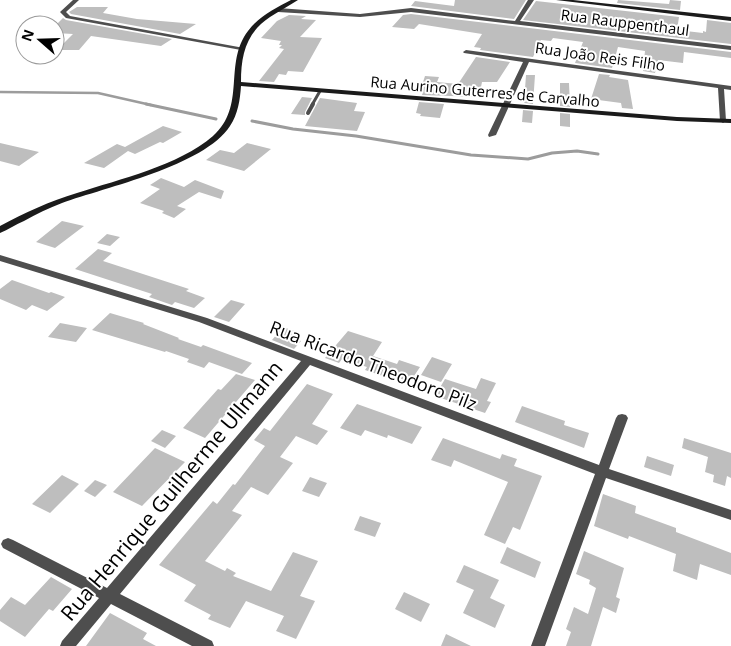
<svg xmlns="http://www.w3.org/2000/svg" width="731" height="646" font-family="'Open Sans',sans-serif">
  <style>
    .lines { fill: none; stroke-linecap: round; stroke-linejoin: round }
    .stream-far1 { stroke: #9c9c9c; stroke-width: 2.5 }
    .stream { stroke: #9c9c9c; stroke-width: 3 }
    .building { fill: #bebebe }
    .lane-far1 { stroke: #4e4e4e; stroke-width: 3 }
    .lane { stroke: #4e4e4e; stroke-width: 4 }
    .street { fill: #4e4e4e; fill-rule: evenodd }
    .secondary { fill: #1b1b1b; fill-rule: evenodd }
    .labels { text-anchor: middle; stroke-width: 4; stroke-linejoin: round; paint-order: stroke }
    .far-street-label { font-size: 15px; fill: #000; stroke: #fff }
    .street-label { font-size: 18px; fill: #000; stroke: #fff }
    .near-street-label { font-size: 21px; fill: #000; stroke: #fff }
  </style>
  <rect width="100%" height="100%" fill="#fff"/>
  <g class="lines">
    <path class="stream-far1" d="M 0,92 L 98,93 L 151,105"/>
    <path class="stream" d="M 146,104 L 216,119
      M 252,121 L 293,129 L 356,136 L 471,155 L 528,159 L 552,153 L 577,151 L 598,154"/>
  </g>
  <path class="building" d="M 455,0 L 526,0 L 514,19 L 411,6 L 415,1 L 454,6 Z
    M 618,0 L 669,4 L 670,0 L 681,1 L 680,10 L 617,3 Z
    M 536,1 L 679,17 L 677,30 L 703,33 L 703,31 L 706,32 L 707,20 L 731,23 L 731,44 L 523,20 Z
    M 77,7 L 108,7 L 103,13 L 137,19 L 196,24 L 180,34 L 71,14 L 69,12 Z
    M 411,14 L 731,52 L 731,58 L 684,52 L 683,63 L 658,60 L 655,73 L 643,71 L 645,51 L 618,47 L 612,68 L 575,63 L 583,42 L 553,38 L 551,41 L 541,40 L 533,57 L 480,50 L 481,48 L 474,47 L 482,34 L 419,24 L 414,29 L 392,27 L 403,15 Z
    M 289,15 L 306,16 L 301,19 L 316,20 L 300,37 L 322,38 L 303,72 L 288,71 L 286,75 L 279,74 L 274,82 L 259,81 L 284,49 L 279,48 L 282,45 L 279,45 L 281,41 L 261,38 L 277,21 Z
    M 63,18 L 66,20 L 172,39 L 161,46 L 91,36 L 79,50 L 57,50 L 73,34 L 55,33 L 55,26 Z
    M 476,57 L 510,62 L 497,82 L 482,82 L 479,97 L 422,95 L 423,92 L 420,91 L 425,76 L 439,77 L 437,82 L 458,84 Z
    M 599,74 L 610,75 L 609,77 L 628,80 L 633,109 L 622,108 L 621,103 L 591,99 Z
    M 526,75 L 535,75 L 533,104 L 524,103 Z
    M 560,83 L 569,83 L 570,107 L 560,106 Z
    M 302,97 L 312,98 L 305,112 L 305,115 L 291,114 Z
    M 320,98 L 357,103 L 354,111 L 365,112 L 357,131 L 305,126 Z
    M 419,102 L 444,104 L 440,118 L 420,116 L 421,114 L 416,113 Z
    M 523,110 L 533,111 L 532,123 L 522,122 Z
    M 560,113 L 570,114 L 570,127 L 560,126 Z
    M 163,126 L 182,132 L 163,143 L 160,142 L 135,154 L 128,151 L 104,168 L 84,163 L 117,144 L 125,147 Z
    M 0,143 L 39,152 L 19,166 L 0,161 Z
    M 247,143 L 271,149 L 244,171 L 206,160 L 220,150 L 234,153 Z
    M 161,178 L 184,187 L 195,180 L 224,191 L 221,199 L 199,192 L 177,206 L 186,209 L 174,218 L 162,213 L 164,211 L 140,203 L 160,189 L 150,185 Z
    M 62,221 L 84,226 L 55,248 L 36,242 Z
    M 107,234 L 120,237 L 110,246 L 97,243 Z
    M 98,249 L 112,253 L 103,261 L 189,289 L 186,291 L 205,298 L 194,308 L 175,302 L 172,305 L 149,297 L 152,294 L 75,269 Z
    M 12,280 L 49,293 L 51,292 L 65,297 L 47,311 L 32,305 L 26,310 L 0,299 L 0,289 Z
    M 231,300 L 245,304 L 229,322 L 214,317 Z
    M 110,313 L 144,323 L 143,324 L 179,338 L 178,339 L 201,347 L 203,345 L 252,363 L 242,374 L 209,362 L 204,368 L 187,362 L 189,359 L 166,351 L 165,352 L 92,330 Z
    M 60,323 L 87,328 L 76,342 L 48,337 Z
    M 283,327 L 300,333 L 295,338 L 301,341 L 294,349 L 272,340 Z
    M 348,331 L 382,342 L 373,356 L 397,364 L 399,360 L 420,367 L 410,382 L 388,374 L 386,377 L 365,370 L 367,367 L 342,359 L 339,363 L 325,358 Z
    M 432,357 L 452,364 L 441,382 L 421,375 Z
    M 236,374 L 255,380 L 205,438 L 183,428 L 218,389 L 221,390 Z
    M 481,378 L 496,383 L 487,401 L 491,402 L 485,413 L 435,396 L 445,379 L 476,389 Z
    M 307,384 L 333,394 L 312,424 L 328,431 L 317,445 L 296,436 L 280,457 L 293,463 L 268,495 L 251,487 L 232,511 L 242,515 L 205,561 L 225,571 L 227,568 L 236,573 L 233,576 L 271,591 L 293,552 L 318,561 L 300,596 L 315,601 L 296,639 L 276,631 L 284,616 L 246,601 L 230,628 L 208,619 L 211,615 L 184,601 L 196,585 L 159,565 L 213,501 L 217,504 L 233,484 L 235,485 L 265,446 L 254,440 L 264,428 L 270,431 Z
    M 357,404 L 402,420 L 422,427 L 412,444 L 388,435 L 387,438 L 365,430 L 361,436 L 340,428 Z
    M 522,406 L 565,421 L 564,425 L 589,433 L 584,448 L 515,422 Z
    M 162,430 L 176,436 L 165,448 L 151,441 Z
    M 443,438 L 500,459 L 502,454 L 517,459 L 514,466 L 542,476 L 520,530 L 513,527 L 505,544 L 484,535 L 508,482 L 454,460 L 451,467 L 431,460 Z
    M 684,438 L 731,453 L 731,478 L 727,476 L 725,486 L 713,482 L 714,475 L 705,472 L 708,457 L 682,448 Z
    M 155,448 L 185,462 L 142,506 L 113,492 Z
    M 647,456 L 674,465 L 671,476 L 644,467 Z
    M 62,475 L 79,484 L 50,513 L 32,504 Z
    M 310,477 L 327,483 L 319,497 L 302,491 Z
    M 95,480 L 107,485 L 95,497 L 84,491 Z
    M 603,494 L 636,506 L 635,513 L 676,528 L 676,532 L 731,553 L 731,575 L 700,564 L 697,580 L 673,571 L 676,554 L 629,536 L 628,539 L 594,526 Z
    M 360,516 L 381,523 L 375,537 L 354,530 Z
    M 507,547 L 541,562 L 535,578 L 500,563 Z
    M 584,551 L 624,568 L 616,597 L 620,599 L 616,613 L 603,607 L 591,646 L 566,646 L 571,632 L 566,629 L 574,607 L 588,614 L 596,588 L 589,584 L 590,580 L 576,574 Z
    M 464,565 L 499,580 L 490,598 L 505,605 L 495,628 L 463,613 L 474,590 L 456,582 Z
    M 51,577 L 72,589 L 53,611 L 49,609 L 25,637 L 0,621 L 0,610 L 11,597 L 25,605 Z
    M 404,592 L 430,604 L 421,622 L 395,609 Z
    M 110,613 L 147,633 L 143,639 L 156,646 L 86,646 Z
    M 446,634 L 471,646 L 441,646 Z"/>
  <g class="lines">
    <path class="lane-far1" d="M 312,105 L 320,91"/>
    <path class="lane" d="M 308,113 L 313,104"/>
    <path class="street" d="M 73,0 L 79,0 L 66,12 L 70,16 L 244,48 L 241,50 L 66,18 L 60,12 Z
      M 528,0 L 534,0 L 520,21 L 731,46 L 731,50 L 411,12 L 360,17 L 278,12 L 275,10 L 278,8 L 360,14 L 411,8 L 515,21 Z
      M 466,50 L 731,86 L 731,90 L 724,89 L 726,121 L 723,123 L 720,121 L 718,88 L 529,62 L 496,135 L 489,137 L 488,135 L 523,62 L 464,53 L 463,52 Z
      M 0,255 L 207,318 L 599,465 L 616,418 L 618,415 L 622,414 L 626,415 L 628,418 L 609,469 L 731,510 L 731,520 L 606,478 L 545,646 L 531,646 L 595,474 L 310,365 L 120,594 L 212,641 L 214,646 L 192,646 L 111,604 L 76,646 L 60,646 L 62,641 L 99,598 L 3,548 L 1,544 L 3,540 L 8,538 L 13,540 L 107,588 L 301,361 L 199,322 L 0,261 Z"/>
    <path class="secondary" d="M 291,0 L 298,0 C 289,6 279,11 270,17 C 246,33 241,55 241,82 L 677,117 L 731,119 L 731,123 L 677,121 L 241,86 C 240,100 238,114 230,126 C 204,166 106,187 62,203 C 49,208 36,214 24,221 C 16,224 8,230 0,233 L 0,226 C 24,213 50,201 77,193 C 120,179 178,166 213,136 C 247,106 223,64 248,31 C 259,16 276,8 291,0 Z
      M 556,0 L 573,0 L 731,17 L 731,21 Z"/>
  </g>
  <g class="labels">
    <g class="far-street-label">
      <text transform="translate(625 23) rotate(7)" y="5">Rua Rauppenthaul</text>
      <text transform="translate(600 57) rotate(8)" y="5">Rua João Reis Filho</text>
      <text transform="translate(485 92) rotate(5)" y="5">Rua Aurino Guterres de Carvalho</text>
    </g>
    <g class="street-label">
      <text transform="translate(373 366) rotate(21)" y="6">Rua Ricardo Theodoro Pilz</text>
    </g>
    <g class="near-street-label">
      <text transform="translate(172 491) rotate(-50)" y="7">Rua Henrique Guilherme Ullmann</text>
    </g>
  </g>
  <g transform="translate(40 40) rotate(290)"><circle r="24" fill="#ffffff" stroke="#999999"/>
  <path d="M0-4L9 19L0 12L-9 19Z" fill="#000000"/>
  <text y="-8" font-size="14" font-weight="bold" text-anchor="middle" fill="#000000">N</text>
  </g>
</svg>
